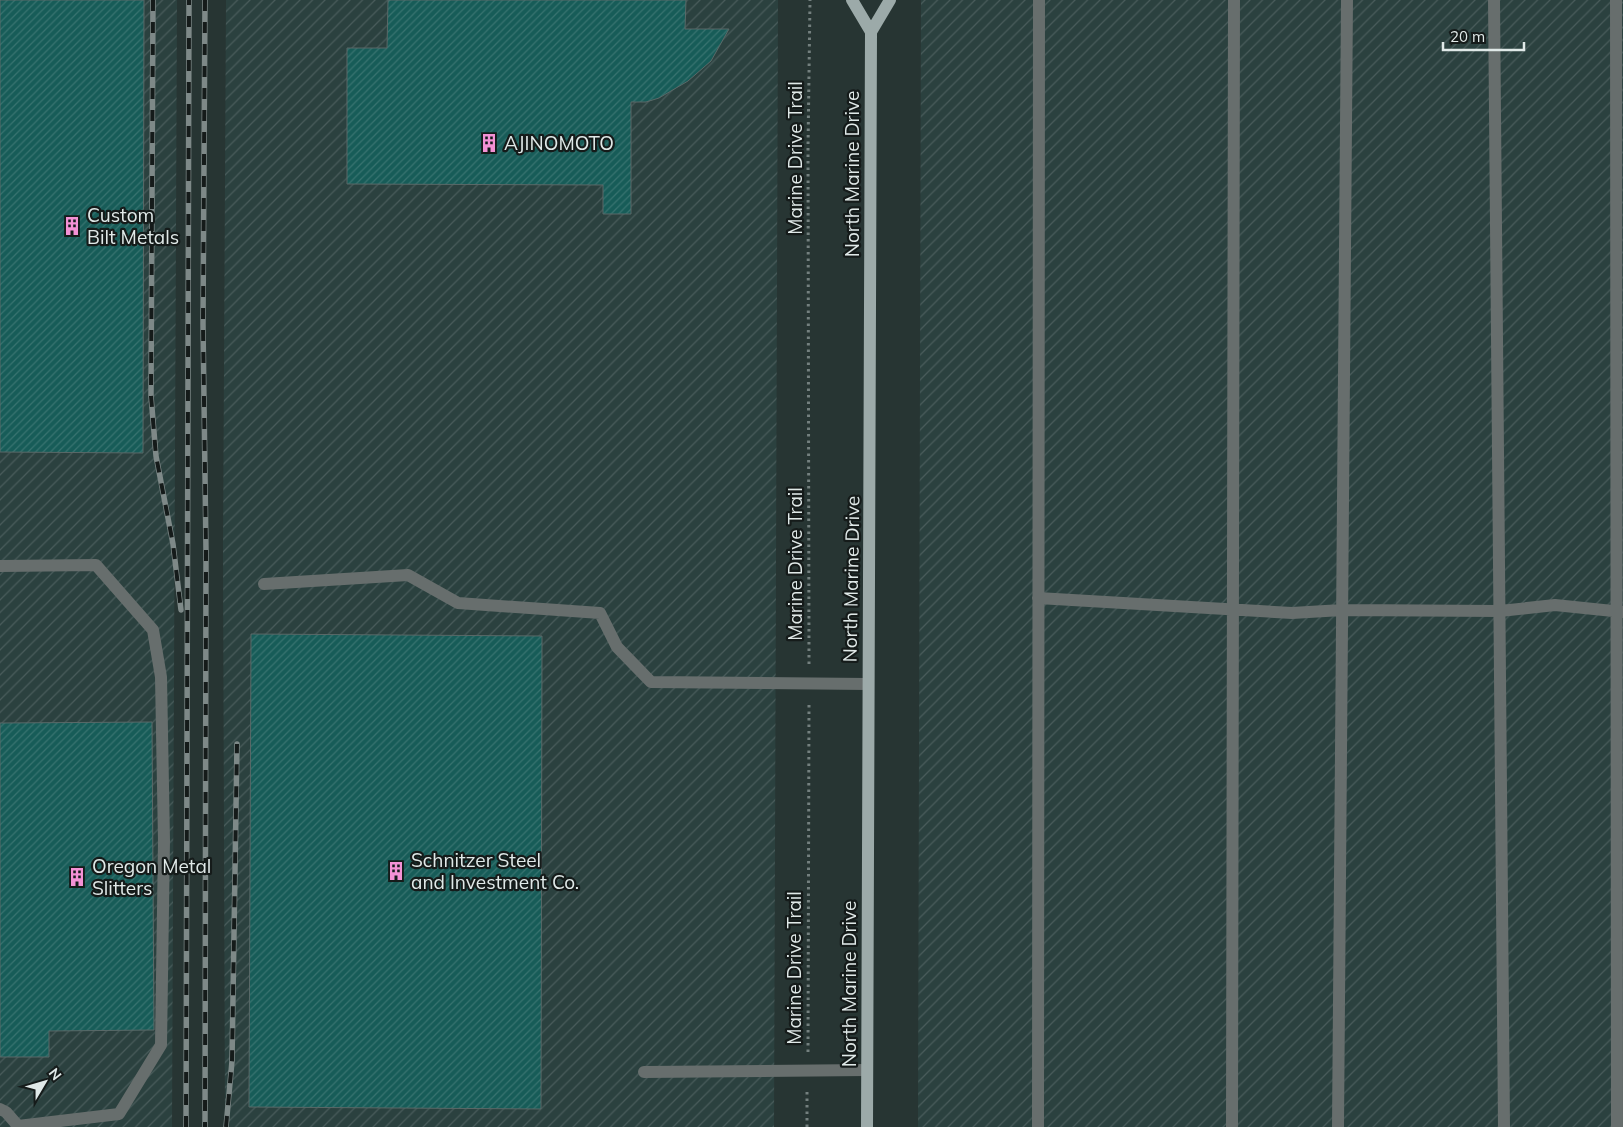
<svg xmlns="http://www.w3.org/2000/svg" width="1623" height="1127" font-family="Mulish,sans-serif">
  <style>
    .industrial { fill: url(#industrial-furrows) }
    .building { fill: url(#building-hatch); stroke: #5a6968 }
    .lines { fill: none; stroke-linecap: round; stroke-linejoin: round }
    .path { stroke: #74807f; stroke-width: 3; stroke-dasharray: 2.5 4; stroke-linecap: butt }
    .minor { stroke: #676e6d; stroke-width: 12 }
    .major { stroke: #9caaa9; stroke-width: 12 }
    .rail-casing { stroke: #7e8988; stroke-width: 5.5 }
    .rail { stroke: #151b1a; stroke-width: 4; stroke-dasharray: 11; stroke-linecap: butt }
    .labels { text-anchor: middle; stroke-width: 4.5; stroke-linejoin: round; paint-order: stroke }
    .poi-label { font-size: 19px; fill: #e0e9e8; stroke: #151b1a; text-anchor: start }
    .street-label { font-size: 19px; fill: #e0e9e8; stroke: #151b1a }
  </style>
  <defs>
    <pattern id="industrial-furrows" width="10" height="10" patternUnits="userSpaceOnUse" patternTransform="scale(1.25)"><rect width="10" height="10" fill="#2b413f"/><path d="M-1 1l2-2M0 10L10 0M9 11l2-2" fill="none" stroke="#495c5b"/></pattern>
    <pattern id="building-hatch" width="6" height="6" patternUnits="userSpaceOnUse" patternTransform="scale(1.25)"><rect width="6" height="6" fill="#175c58"/><path d="M-1 1l2-2M0 6l6-6M5 7l2-2" fill="none" stroke="#387370"/></pattern>
  </defs>
  <rect width="100%" height="100%" fill="#273533"/>
  <path class="industrial" d="M 0,0 L 177,0 L 172,1127 L 0,1127 Z
    M 226,0 L 778,0 L 774,1127 L 225,1127 L 223,551 Z
    M 921,0 L 1623,0 L 1623,1127 L 918,1127 Z"/>
  <path class="building" d="M 0,0 L 144,0 L 143,453 L 0,452 Z
    M 388,0 L 686,0 L 685,29 L 729,29 L 711,61 L 688,81 L 659,98 L 646,102 L 631,102 L 631,214 L 603,214 L 603,185 L 347,184 L 347,48 L 387,48 Z
    M 251,634 L 542,636 L 541,1109 L 249,1107 Z
    M 152,722 L 154,1030 L 49,1031 L 49,1057 L 0,1057 L 0,723 Z"/>
  <g class="lines">
    <path class="path" d="M 809,664 L 808,148 L 810,0
      M 808,1052 L 809,703
      M 807,1127 L 807,1091"/>
    <path class="minor" d="M 1494,0 L 1504,1127
      M 1616,0 L 1617,1127
      M 0,566 L 96,565 L 153,630 L 161,677 L 164,841 L 161,1045 L 119,1114 L 18,1126
      M 264,584 L 408,575 L 458,603 L 600,613 L 617,647 L 651,682 L 868,684
      M 1038,598 L 1292,613 L 1342,610 L 1500,611 L 1555,605 L 1623,612
      M 644,1072 L 867,1070
      M 0,1109 L 6,1112 L 19,1127
      M 1038,1127 L 1039,0
      M 1232,1127 L 1234,0
      M 1338,1127 L 1347,0"/>
    <path class="major" d="M 852,0 L 871,32 L 867,1127
      M 871,32 L 890,0"/>
    <g class="rail-casing">
      <path id="rail" d="M 153,0 L 151,396 L 156,456 L 173,544 L 181,610
        M 205,0 L 203,324 L 206,551 L 205,1127
        M 186,1127 L 189,0
        M 226,1127 L 232,1061 L 237,744"/>
    </g>
    <use href="#rail" class="rail"/>
  </g>
  <defs>
    <g id="building-bare" transform="scale(1.5)"><path d="M-4-6H4V6H1V3H-1V6H-4ZM-2.5-4.3h1.7v1.8h-1.7ZM.8-4.3h1.7v1.8H.8ZM-2.5-1h1.7V.8h-1.7ZM.8-1h1.7V.8H.8Z" fill="#f391d5" stroke="#151b1a" stroke-width="2.5" paint-order="stroke"/></g>
  </defs>
  <g fill-rule="evenodd">
    <use href="#building-bare" x="489" y="143"/>
    <use href="#building-bare" x="72" y="226"/>
    <use href="#building-bare" x="396" y="871"/>
    <use href="#building-bare" x="77" y="877"/>
  </g>
  <g class="labels">
    <g class="poi-label">
      <text x="504" y="150">AJINOMOTO</text>
      <text x="87" y="222">Custom<tspan x="87" dy="22">Bilt Metals</tspan></text>
      <text x="411" y="867">Schnitzer Steel<tspan x="411" dy="22">and Investment Co.</tspan></text>
      <text x="92" y="873">Oregon Metal<tspan x="92" dy="22">Slitters</tspan></text>
    </g>
    <g class="street-label">
      <text transform="translate(795 158) rotate(-90)" y="7">Marine Drive Trail</text>
      <text transform="translate(852 174) rotate(-90)" y="7">North Marine Drive</text>
      <text transform="translate(795 564) rotate(-90)" y="7">Marine Drive Trail</text>
      <text transform="translate(851 579) rotate(-89)" y="7">North Marine Drive</text>
      <text transform="translate(794 968) rotate(-90)" y="7">Marine Drive Trail</text>
      <text transform="translate(849 984) rotate(-90)" y="7">North Marine Drive</text>
    </g>
  </g>
  <g transform="translate(45 1082) rotate(52)" stroke="#151b1a" stroke-width="4" paint-order="stroke">
  <path d="M0-4L9 19L0 12L-9 19Z" fill="#e0e9e8"/>
  <text y="-8" font-size="14" font-weight="bold" text-anchor="middle" fill="#e0e9e8">N</text>
  </g>
  <path d="M1443 42v8h81v-8" fill="none" stroke="#e0e9e8" stroke-width="2.5"/>
  <text x="1450" y="42" font-size="15" fill="#e0e9e8" stroke="#151b1a" stroke-width="4" paint-order="stroke">20 m</text>
</svg>
